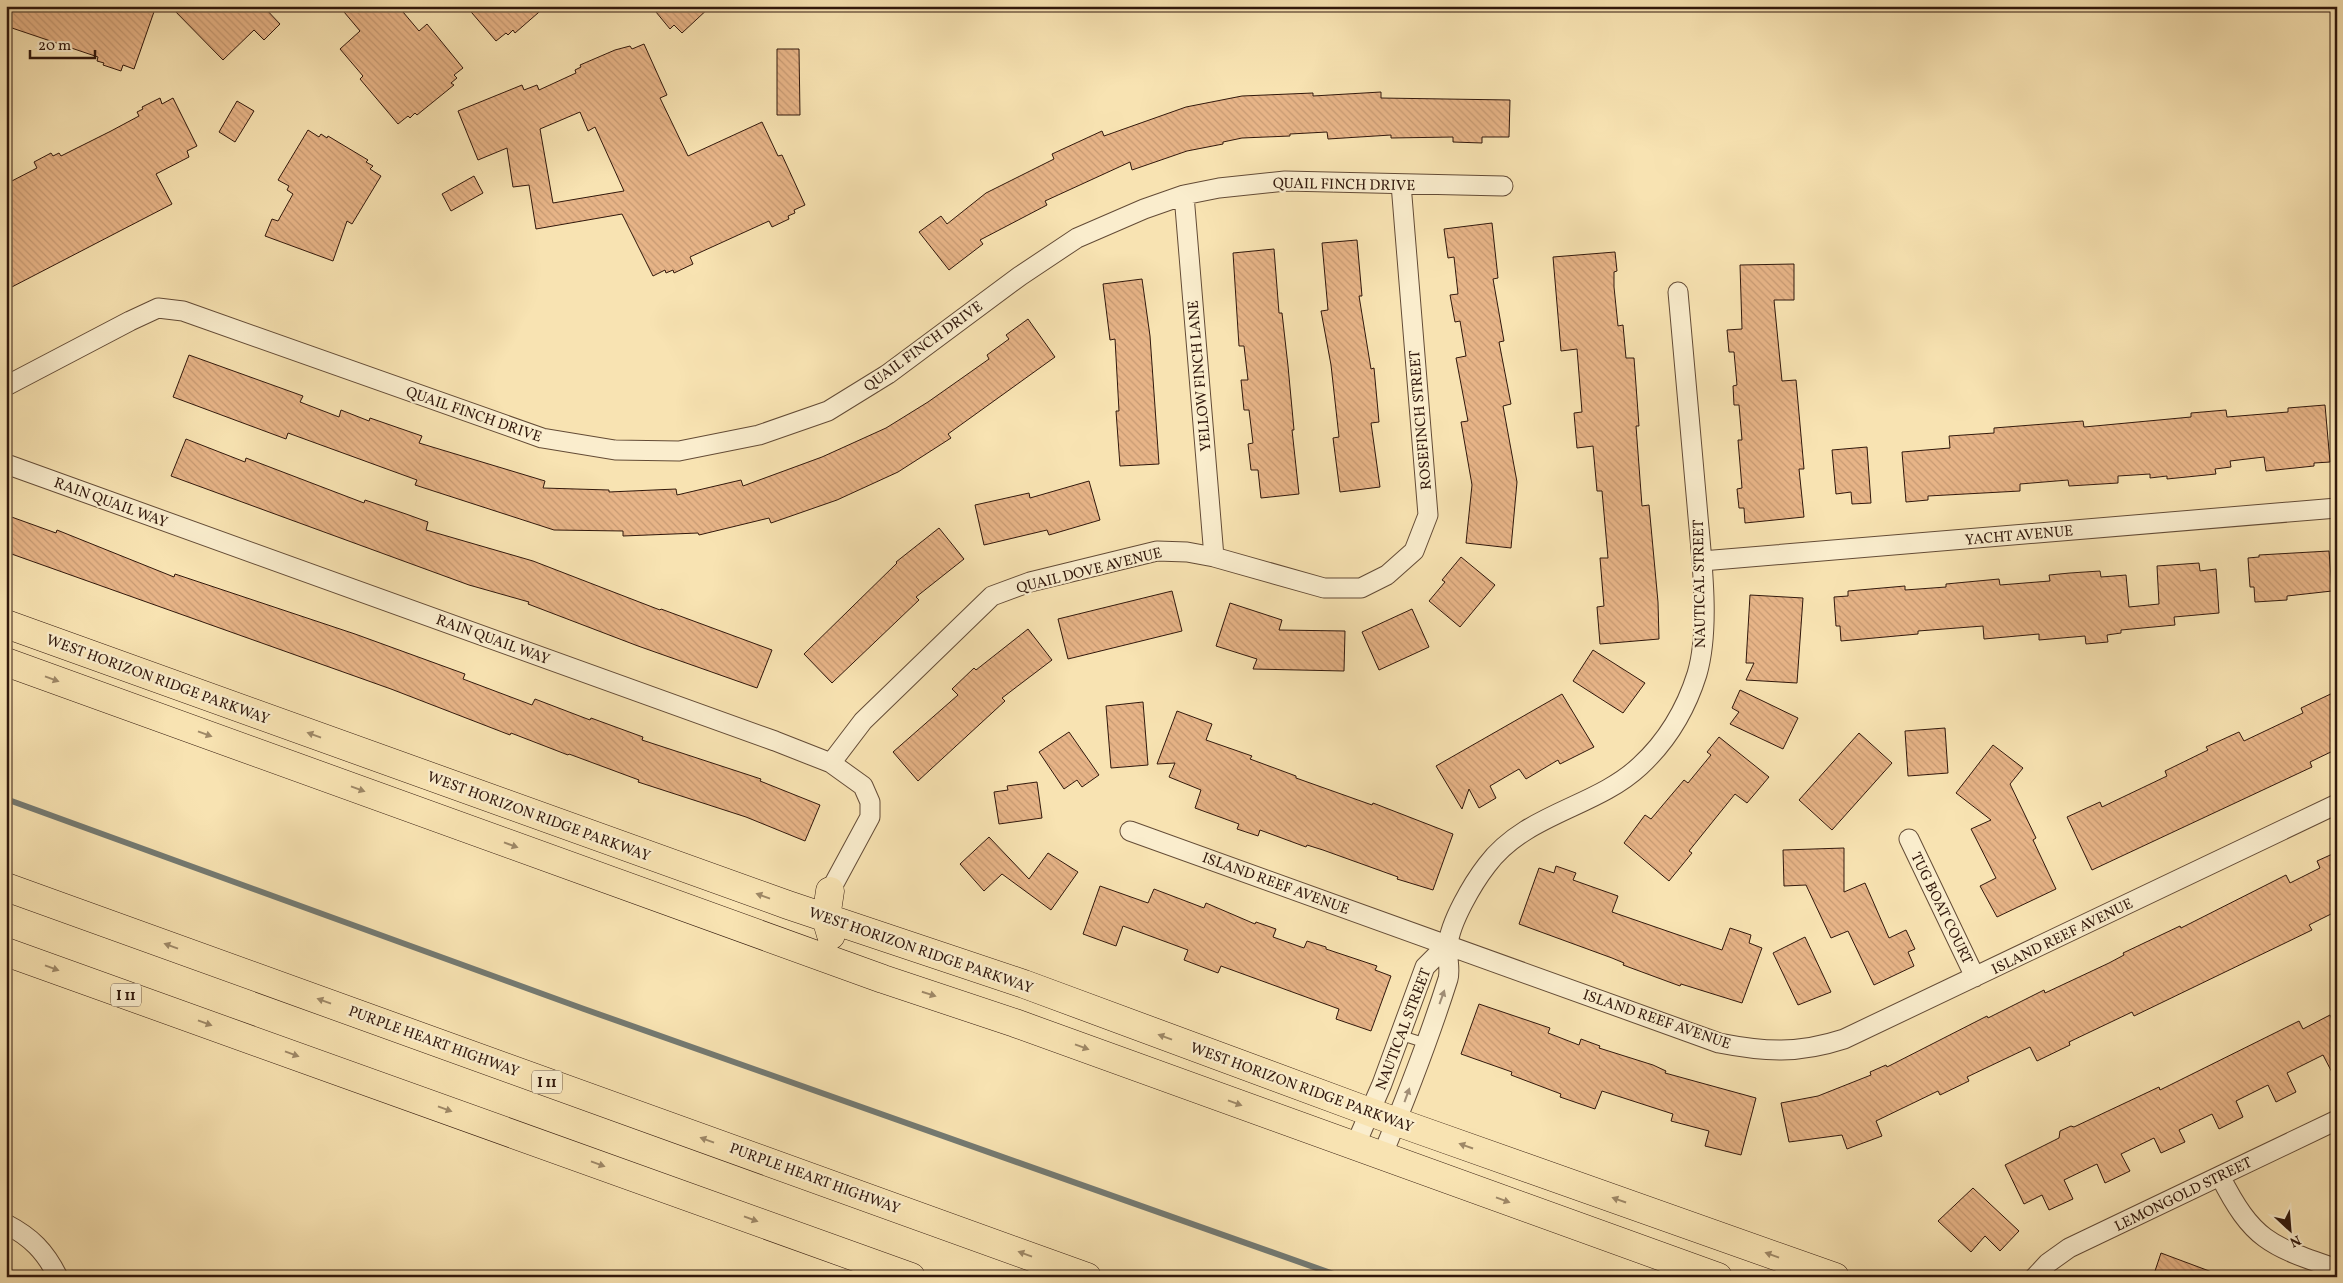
<svg xmlns="http://www.w3.org/2000/svg" width="2343" height="1283" font-family="Vollkorn,serif">
  <style>
    .lines { fill: none; stroke-linecap: round; stroke-linejoin: round }
    .stream { stroke: #747a72; stroke-width: 6 }
    .building { fill: url(#building-back-hatch); stroke: #31180c; fill-rule: evenodd }
    .lane-casing { stroke: #634b36; stroke-width: 11 }
    .street-casing { stroke: #634b36; stroke-width: 21 }
    .primary-casing { stroke: #31180c; stroke-width: 29 }
    .highway-casing { stroke: #31180c; stroke-width: 29 }
    .lane { stroke: #faedcd; stroke-width: 9 }
    .street { stroke: #faedcd; stroke-width: 19 }
    .primary { stroke: #f8e3b2; stroke-width: 28 }
    .highway { stroke: #f8e3b2; stroke-width: 28 }
    .oneway { fill: #9e8867 }
    .oneway2 { fill: #a08d76 }
    .labels { text-anchor: middle; stroke-width: 4.5; stroke-linejoin: round; paint-order: stroke }
    .shield { fill: #faedcd; stroke: #6d5846; stroke-width: 1 }
    .shield-label { font-size: 14px; font-weight: bold; fill: #31180c }
    .street-label { font-size: 15px; fill: #31180c; stroke: #faedcd }
  </style>
  <defs>
    <pattern id="building-back-hatch" width="6" height="6" patternUnits="userSpaceOnUse" patternTransform="scale(1.25)"><rect width="6" height="6" fill="#e7b487"/><path d="M-1 5l2 2M0 0l6 6M5-1l2 2" fill="none" stroke="#c79a73"/></pattern>
  </defs>
  <rect width="100%" height="100%" fill="#f8e3b2"/>
  <filter id="stains"><feTurbulence type="fractalNoise" baseFrequency=".004" numOctaves="4"/><feColorMatrix values="0 0 0 0 .2 0 0 0 0 .09 0 0 0 0 .02 0 0 0 .5 -.17"/></filter>
  <radialGradient id="worn" r=".72"><stop offset=".6" stop-color="#630" stop-opacity="0"/><stop offset="1" stop-color="#630" stop-opacity=".3"/></radialGradient>
  <g class="lines">
    <path class="stream" d="M 6,799 L 584,1009 L 1342,1277"/>
  </g>
  <path class="building" d="M 6,6 L 156,6 L 134,69 L 123,65 L 121,71 L 103,65 L 104,63 L 97,61 L 98,57 L 6,26 Z
    M 170,6 L 263,6 L 280,24 L 264,40 L 254,30 L 223,60 Z
    M 339,6 L 398,6 L 419,31 L 427,24 L 463,68 L 454,75 L 457,78 L 451,83 L 454,85 L 417,115 L 415,113 L 410,118 L 408,116 L 398,124 L 360,79 L 363,76 L 340,49 L 360,31 Z
    M 466,6 L 546,6 L 515,33 L 513,30 L 508,35 L 506,33 L 496,41 Z
    M 651,6 L 711,6 L 682,33 L 674,25 L 670,29 Z
    M 644,44 L 667,95 L 660,98 L 688,156 L 762,122 L 778,156 L 782,155 L 805,205 L 794,210 L 795,213 L 788,216 L 789,219 L 772,227 L 769,221 L 690,257 L 693,264 L 674,273 L 673,270 L 666,273 L 665,270 L 653,276 L 622,214 L 536,229 L 529,185 L 513,187 L 507,148 L 478,160 L 458,111 L 522,85 L 524,90 L 537,85 L 539,90 L 576,73 L 575,70 L 581,67 L 580,65 L 615,50 L 630,46 L 632,49 ZM 580,112 L 588,131 L 595,127 L 624,191 L 553,203 L 540,129 Z
    M 777,49 L 799,49 L 800,115 L 777,115 Z
    M 1381,92 L 1381,98 L 1510,100 L 1509,137 L 1482,137 L 1482,143 L 1453,142 L 1453,137 L 1391,138 L 1391,135 L 1328,139 L 1327,132 L 1290,134 L 1290,136 L 1242,138 L 1223,142 L 1223,144 L 1187,151 L 1132,170 L 1130,162 L 1045,201 L 1047,205 L 980,240 L 983,244 L 949,270 L 919,232 L 941,216 L 947,224 L 986,193 L 1054,159 L 1052,154 L 1102,131 L 1104,136 L 1186,107 L 1242,96 L 1313,93 L 1313,96 Z
    M 160,98 L 162,104 L 173,98 L 197,146 L 187,151 L 189,157 L 156,174 L 172,204 L 6,290 L 6,184 L 37,168 L 34,162 L 51,153 L 53,156 L 59,153 L 61,156 L 111,131 L 139,116 L 137,112 L 143,109 L 142,107 Z
    M 237,101 L 254,111 L 235,142 L 219,132 Z
    M 308,130 L 319,137 L 321,134 L 327,138 L 328,136 L 368,160 L 366,162 L 373,166 L 370,169 L 381,176 L 352,224 L 347,221 L 333,261 L 265,236 L 272,219 L 278,221 L 293,194 L 287,190 L 289,186 L 278,180 Z
    M 474,176 L 483,193 L 451,211 L 442,194 Z
    M 1492,223 L 1498,278 L 1493,279 L 1504,341 L 1499,342 L 1511,404 L 1503,406 L 1517,482 L 1511,548 L 1466,543 L 1472,485 L 1461,422 L 1468,421 L 1456,358 L 1466,356 L 1460,321 L 1455,322 L 1450,295 L 1458,294 L 1454,257 L 1448,258 L 1444,229 Z
    M 1357,240 L 1362,296 L 1359,296 L 1371,369 L 1374,368 L 1379,422 L 1371,423 L 1380,487 L 1340,492 L 1333,438 L 1339,437 L 1331,365 L 1321,311 L 1328,310 L 1322,243 Z
    M 1274,249 L 1279,313 L 1282,313 L 1288,366 L 1294,430 L 1292,430 L 1299,494 L 1261,498 L 1258,470 L 1251,470 L 1248,444 L 1253,443 L 1249,410 L 1244,410 L 1241,380 L 1248,380 L 1244,346 L 1239,346 L 1233,253 Z
    M 1615,252 L 1617,271 L 1614,272 L 1614,287 L 1618,326 L 1623,325 L 1626,358 L 1634,358 L 1639,426 L 1636,426 L 1642,506 L 1649,505 L 1658,602 L 1659,639 L 1600,644 L 1597,607 L 1604,606 L 1600,558 L 1608,558 L 1602,491 L 1597,491 L 1593,446 L 1577,448 L 1574,413 L 1582,412 L 1577,349 L 1561,351 L 1553,257 Z
    M 1794,264 L 1794,300 L 1774,300 L 1782,381 L 1796,380 L 1804,469 L 1799,469 L 1804,517 L 1745,523 L 1744,508 L 1739,508 L 1737,489 L 1742,488 L 1738,440 L 1742,440 L 1739,405 L 1734,405 L 1733,386 L 1737,385 L 1734,352 L 1729,352 L 1727,330 L 1742,329 L 1740,265 Z
    M 1142,279 L 1150,336 L 1159,464 L 1120,466 L 1116,411 L 1119,411 L 1115,339 L 1110,340 L 1103,284 Z
    M 1028,319 L 1055,357 L 948,434 L 951,438 L 898,472 L 837,500 L 771,523 L 769,518 L 699,535 L 698,533 L 623,536 L 623,531 L 554,530 L 415,485 L 417,480 L 288,433 L 286,439 L 173,397 L 189,355 L 303,396 L 300,402 L 339,417 L 341,410 L 369,421 L 370,418 L 422,436 L 419,443 L 545,481 L 543,488 L 609,490 L 609,492 L 676,489 L 677,495 L 741,480 L 743,486 L 822,457 L 886,428 L 928,402 L 989,359 L 987,355 L 1009,339 L 1006,335 Z
    M 2325,405 L 2330,462 L 2314,463 L 2314,466 L 2266,471 L 2264,457 L 2230,461 L 2231,467 L 2215,469 L 2216,474 L 2167,479 L 2167,476 L 2150,478 L 2150,474 L 2118,476 L 2118,483 L 2069,486 L 2068,480 L 2020,484 L 2020,491 L 1928,496 L 1928,500 L 1906,502 L 1902,452 L 1950,448 L 1949,436 L 1994,433 L 1994,428 L 2083,421 L 2084,427 L 2191,417 L 2191,413 L 2226,410 L 2227,417 L 2288,412 L 2288,408 Z
    M 186,439 L 245,462 L 246,458 L 364,503 L 365,500 L 406,514 L 428,522 L 426,530 L 533,561 L 660,610 L 661,609 L 772,650 L 757,688 L 638,646 L 528,604 L 529,602 L 469,585 L 171,476 Z
    M 1867,447 L 1871,503 L 1852,504 L 1851,492 L 1836,494 L 1832,450 Z
    M 1089,481 L 1100,520 L 1049,535 L 1047,530 L 984,545 L 975,505 L 1029,493 L 1030,498 Z
    M 6,515 L 56,533 L 57,530 L 174,577 L 175,574 L 355,634 L 465,674 L 463,679 L 532,705 L 535,699 L 590,720 L 591,718 L 643,737 L 642,740 L 761,779 L 760,781 L 820,805 L 805,841 L 746,817 L 638,782 L 639,780 L 569,754 L 568,755 L 511,733 L 510,735 L 391,689 L 6,552 Z
    M 939,528 L 964,559 L 916,597 L 919,600 L 832,683 L 804,654 L 897,563 L 896,562 Z
    M 2329,551 L 2332,591 L 2287,596 L 2287,600 L 2255,602 L 2254,587 L 2250,587 L 2248,558 L 2259,557 L 2259,555 Z
    M 1461,557 L 1495,585 L 1460,627 L 1429,601 L 1445,582 L 1442,580 Z
    M 2199,563 L 2200,571 L 2216,569 L 2219,613 L 2174,617 L 2175,625 L 2121,630 L 2121,633 L 2107,635 L 2108,642 L 2086,644 L 2085,636 L 2039,640 L 2039,634 L 1984,639 L 1983,626 L 1918,631 L 1918,634 L 1841,641 L 1840,626 L 1836,626 L 1834,597 L 1848,596 L 1848,591 L 1905,586 L 1905,590 L 1946,587 L 1946,584 L 1999,579 L 2000,585 L 2050,581 L 2049,575 L 2070,573 L 2100,571 L 2101,577 L 2126,575 L 2129,607 L 2159,604 L 2157,566 Z
    M 1172,591 L 1182,631 L 1068,659 L 1058,619 Z
    M 1750,595 L 1803,598 L 1797,683 L 1746,680 L 1754,663 L 1746,663 Z
    M 1230,603 L 1282,620 L 1279,630 L 1345,631 L 1344,671 L 1253,669 L 1257,659 L 1216,646 Z
    M 1412,609 L 1429,647 L 1379,670 L 1362,632 Z
    M 1028,629 L 1052,660 L 1002,698 L 1005,701 L 918,781 L 893,752 L 958,695 L 952,689 L 974,668 L 976,670 Z
    M 1593,650 L 1645,683 L 1623,713 L 1573,681 Z
    M 1740,690 L 1798,718 L 1783,749 L 1730,724 L 1739,712 L 1732,708 Z
    M 2337,691 L 2337,749 L 2310,762 L 2312,767 L 2092,870 L 2067,817 L 2100,802 L 2102,807 L 2167,776 L 2165,771 L 2208,750 L 2206,747 L 2239,732 L 2244,741 L 2303,713 L 2301,708 Z
    M 1562,694 L 1594,747 L 1560,764 L 1558,760 L 1526,779 L 1519,769 L 1490,786 L 1496,798 L 1479,808 L 1469,789 L 1462,809 L 1436,766 Z
    M 1143,702 L 1148,765 L 1111,768 L 1106,706 Z
    M 1177,711 L 1212,724 L 1206,740 L 1252,756 L 1250,759 L 1296,776 L 1296,778 L 1372,805 L 1373,803 L 1453,834 L 1433,890 L 1397,879 L 1398,877 L 1323,850 L 1307,845 L 1306,847 L 1260,830 L 1258,836 L 1237,829 L 1239,824 L 1195,808 L 1201,790 L 1169,777 L 1175,763 L 1157,764 Z
    M 1945,728 L 1948,773 L 1908,776 L 1905,731 Z
    M 1069,732 L 1099,775 L 1082,787 L 1077,780 L 1064,789 L 1039,752 Z
    M 1859,733 L 1892,763 L 1832,830 L 1799,800 Z
    M 1719,737 L 1769,777 L 1747,803 L 1735,794 L 1689,851 L 1692,853 L 1669,881 L 1624,843 L 1645,815 L 1651,819 L 1684,780 L 1688,783 L 1711,755 L 1707,752 Z
    M 1993,745 L 2023,768 L 2010,784 L 2036,838 L 2033,840 L 2056,889 L 1997,917 L 1980,886 L 1996,878 L 1971,829 L 1991,820 L 1956,793 Z
    M 1037,782 L 1042,818 L 999,824 L 994,792 L 1008,790 L 1007,786 Z
    M 989,837 L 1029,879 L 1048,853 L 1078,872 L 1051,910 L 1002,874 L 984,891 L 960,864 Z
    M 1844,848 L 1844,892 L 1865,883 L 1889,938 L 1906,930 L 1915,949 L 1908,952 L 1914,966 L 1874,985 L 1848,931 L 1831,938 L 1806,885 L 1784,886 L 1783,850 Z
    M 2337,852 L 2337,911 L 2309,925 L 2312,930 L 2134,1016 L 2132,1012 L 2069,1042 L 2070,1045 L 2037,1061 L 2030,1047 L 1967,1077 L 1969,1081 L 1940,1095 L 1938,1091 L 1876,1121 L 1882,1136 L 1847,1149 L 1842,1135 L 1789,1142 L 1781,1103 L 1818,1096 L 1871,1075 L 1870,1072 L 1886,1065 L 1887,1067 L 1987,1016 L 1988,1018 L 2044,990 L 2045,993 L 2109,963 L 2124,955 L 2123,953 L 2180,926 L 2181,928 L 2286,875 L 2290,883 L 2320,868 L 2317,861 Z
    M 1556,866 L 1576,873 L 1573,880 L 1618,896 L 1612,912 L 1722,950 L 1730,928 L 1751,935 L 1749,943 L 1762,948 L 1742,1003 L 1681,984 L 1680,986 L 1623,965 L 1624,963 L 1612,958 L 1519,924 L 1539,868 L 1554,873 Z
    M 1100,886 L 1148,903 L 1154,889 L 1204,908 L 1206,903 L 1255,924 L 1256,922 L 1276,929 L 1273,937 L 1304,948 L 1307,941 L 1326,947 L 1326,949 L 1377,966 L 1375,970 L 1391,976 L 1371,1031 L 1336,1019 L 1339,1009 L 1221,966 L 1218,973 L 1184,960 L 1188,950 L 1123,926 L 1116,946 L 1083,934 Z
    M 1805,937 L 1831,992 L 1798,1005 L 1773,953 Z
    M 1479,1004 L 1550,1028 L 1548,1033 L 1579,1045 L 1581,1039 L 1600,1046 L 1599,1048 L 1653,1065 L 1666,1071 L 1665,1073 L 1756,1098 L 1741,1155 L 1705,1146 L 1709,1131 L 1671,1121 L 1673,1114 L 1602,1091 L 1595,1109 L 1560,1097 L 1561,1094 L 1511,1075 L 1512,1072 L 1461,1054 Z
    M 2330,1015 L 2337,1030 L 2337,1082 L 2323,1055 L 2287,1073 L 2296,1092 L 2276,1102 L 2268,1085 L 2236,1101 L 2243,1117 L 2219,1129 L 2212,1114 L 2179,1130 L 2185,1142 L 2161,1153 L 2154,1138 L 2121,1154 L 2130,1171 L 2105,1183 L 2097,1164 L 2064,1180 L 2073,1199 L 2049,1210 L 2042,1195 L 2024,1204 L 2005,1165 L 2059,1138 L 2060,1131 L 2071,1126 L 2074,1127 L 2159,1087 L 2160,1090 L 2299,1021 L 2303,1029 Z
    M 1973,1188 L 2019,1231 L 2000,1251 L 1985,1236 L 1971,1252 L 1938,1221 Z
    M 2161,1253 L 2220,1275 L 2220,1277 L 2153,1277 Z"/>
  <g class="lines">
    <g class="lane-casing">
      <path id="lane" d="M 1400,1035 L 1425,1043"/>
    </g>
    <g class="street-casing">
      <path id="street" d="M 1184,195 L 1214,557
        M 6,386 L 130,321 L 158,308 L 183,311 L 542,438 L 615,450 L 679,451 L 759,435 L 828,411 L 888,374 L 1020,276 L 1077,238 L 1144,209 L 1184,195 L 1219,188 L 1285,181 L 1503,186
        M 6,464 L 775,741 L 831,763 L 863,786 L 870,802 L 870,817 L 830,891
        M 1702,561 L 2337,508
        M 831,763 L 863,721 L 992,596 L 1030,582 L 1157,551 L 1187,552 L 1214,557 L 1324,588 L 1361,588 L 1387,575 L 1414,551 L 1428,515 L 1401,184
        M 1130,831 L 1719,1043 C 1765,1052 1798,1054 1844,1039 L 2337,804
        M 1909,839 L 1975,977
        M 1355,1146 L 1382,1084 L 1425,967 L 1448,944
        M 1382,1156 C 1406,1098 1429,1039 1448,979 C 1451,968 1446,956 1448,945 C 1450,922 1473,883 1487,865 C 1526,813 1595,808 1640,766 C 1667,741 1686,709 1697,674 C 1711,626 1701,555 1697,505 C 1690,434 1684,363 1678,292
        M 2220,1176 C 2253,1241 2270,1246 2337,1269
        M 6,1224 C 31,1237 45,1251 58,1277
        M 2035,1277 L 2048,1263 L 2069,1248 L 2337,1120"/>
    </g>
    <g class="primary-casing">
      <path id="primary" d="M 6,624 L 788,905 L 1024,984 L 1397,1122 L 1835,1277
        M 6,662 L 883,979 L 1015,1023 L 1718,1277
        M 830,891 L 826,918 L 831,935"/>
    </g>
    <g class="highway-casing">
      <path id="highway" d="M 6,887 L 1087,1277
        M 6,952 L 911,1277"/>
    </g>
    <use href="#lane" class="lane"/>
    <use href="#street" class="street"/>
    <use href="#primary" class="primary"/>
    <use href="#highway" class="highway"/>
  </g>
  <defs><path id="oneway-solid" d="M-6-.8H1V-3.2L6.5 0L1 3.2V.8H-6Z" transform="scale(1.25)"/></defs>
  <g class="oneway">
    <use href="#oneway-solid" transform="translate(52 679) rotate(20)"/>
    <use href="#oneway-solid" transform="translate(205 734) rotate(20)"/>
    <use href="#oneway-solid" transform="translate(314 735) rotate(-160)"/>
    <use href="#oneway-solid" transform="translate(358 789) rotate(20)"/>
    <use href="#oneway-solid" transform="translate(511 845) rotate(20)"/>
    <use href="#oneway-solid" transform="translate(763 896) rotate(-160)"/>
    <use href="#oneway-solid" transform="translate(171 946) rotate(-160)"/>
    <use href="#oneway-solid" transform="translate(52 968) rotate(20)"/>
    <use href="#oneway-solid" transform="translate(929 994) rotate(18)"/>
    <use href="#oneway-solid" transform="translate(324 1001) rotate(-160)"/>
    <use href="#oneway-solid" transform="translate(205 1023) rotate(20)"/>
    <use href="#oneway-solid" transform="translate(1165 1037) rotate(-160)"/>
    <use href="#oneway-solid" transform="translate(1082 1047) rotate(20)"/>
    <use href="#oneway-solid" transform="translate(292 1054) rotate(20)"/>
    <use href="#oneway-solid" transform="translate(1235 1103) rotate(20)"/>
    <use href="#oneway-solid" transform="translate(445 1109) rotate(20)"/>
    <use href="#oneway-solid" transform="translate(707 1140) rotate(-160)"/>
    <use href="#oneway-solid" transform="translate(1466 1146) rotate(-161)"/>
    <use href="#oneway-solid" transform="translate(598 1164) rotate(20)"/>
    <use href="#oneway-solid" transform="translate(1503 1200) rotate(20)"/>
    <use href="#oneway-solid" transform="translate(1619 1200) rotate(-161)"/>
    <use href="#oneway-solid" transform="translate(751 1219) rotate(20)"/>
    <use href="#oneway-solid" transform="translate(1025 1254) rotate(-160)"/>
    <use href="#oneway-solid" transform="translate(1772 1255) rotate(-160)"/>
  </g>
  <g class="oneway2">
    <use href="#oneway-solid" transform="translate(1442 997) rotate(-70)"/>
    <use href="#oneway-solid" transform="translate(1407 1095) rotate(-70)"/>
  </g>
  <g class="labels">
    <g class="shield">
      <rect x="111" y="983.5" width="30" height="23" rx="4"/>
      <rect x="532" y="1070.5" width="30" height="23" rx="4"/>
    </g>
    <g class="shield-label">
      <text x="126" y="1000">I 11</text>
      <text x="547" y="1087">I 11</text>
    </g>
    <g class="street-label">
      <text transform="translate(1344 184) rotate(1)" y="5">QUAIL FINCH DRIVE</text>
      <text transform="translate(923 346) rotate(-36)" y="5">QUAIL FINCH DRIVE</text>
      <text transform="translate(1199 376) rotate(-95)" y="5">YELLOW FINCH LANE</text>
      <text transform="translate(474 414) rotate(19)" y="5">QUAIL FINCH DRIVE</text>
      <text transform="translate(1420 420) rotate(-95)" y="5">ROSEFINCH STREET</text>
      <text transform="translate(111 502) rotate(20)" y="5">RAIN QUAIL WAY</text>
      <text transform="translate(2019 535) rotate(-5)" y="5">YACHT AVENUE</text>
      <text transform="translate(1089 570) rotate(-14)" y="5">QUAIL DOVE AVENUE</text>
      <text transform="translate(1699 584) rotate(-91)" y="5">NAUTICAL STREET</text>
      <text transform="translate(493 639) rotate(20)" y="5">RAIN QUAIL WAY</text>
      <text transform="translate(158 679) rotate(20)" y="5">WEST HORIZON RIDGE PARKWAY</text>
      <text transform="translate(539 816) rotate(20)" y="5">WEST HORIZON RIDGE PARKWAY</text>
      <text transform="translate(1276 883) rotate(20)" y="5">ISLAND REEF AVENUE</text>
      <text transform="translate(1942 908) rotate(64)" y="5">TUG BOAT COURT</text>
      <text transform="translate(2062 936) rotate(-26)" y="5">ISLAND REEF AVENUE</text>
      <text transform="translate(921 950) rotate(19)" y="5">WEST HORIZON RIDGE PARKWAY</text>
      <text transform="translate(1657 1019) rotate(19)" y="5">ISLAND REEF AVENUE</text>
      <text transform="translate(1403 1029) rotate(-69)" y="5">NAUTICAL STREET</text>
      <text transform="translate(434 1041) rotate(20)" y="5">PURPLE HEART HIGHWAY</text>
      <text transform="translate(1302 1087) rotate(20)" y="5">WEST HORIZON RIDGE PARKWAY</text>
      <text transform="translate(815 1178) rotate(20)" y="5">PURPLE HEART HIGHWAY</text>
      <text transform="translate(2183 1194) rotate(-26)" y="5">LEMONGOLD STREET</text>
    </g>
  </g>
  <rect width="2343" height="1283" fill="none" stroke="#f8e3b2" stroke-width="25"/>
  <rect x="8" y="8" width="2328" height="1268" fill="none" stroke="#31180c" stroke-width="2.5"/>
  <rect x="12" y="12" width="2318" height="1258" fill="none" stroke="#31180c"/>
  <g transform="translate(2290 1230) rotate(154)" stroke="#faedcd" stroke-width="4" paint-order="stroke">
  <path d="M0-4L9 19L0 12L-9 19Z" fill="#31180c"/>
  <text y="-8" font-size="14" font-weight="bold" text-anchor="middle" fill="#31180c">N</text>
  </g>
  <path d="M30 50v8h65v-8" fill="none" stroke="#31180c" stroke-width="2.5"/>
  <text x="38" y="50" font-size="15" fill="#31180c" stroke="#faedcd" stroke-width="4" paint-order="stroke">20 m</text>
  <rect width="100%" height="100%" filter="url(#stains)"/>
  <rect width="100%" height="100%" fill="url(#worn)"/>
</svg>
